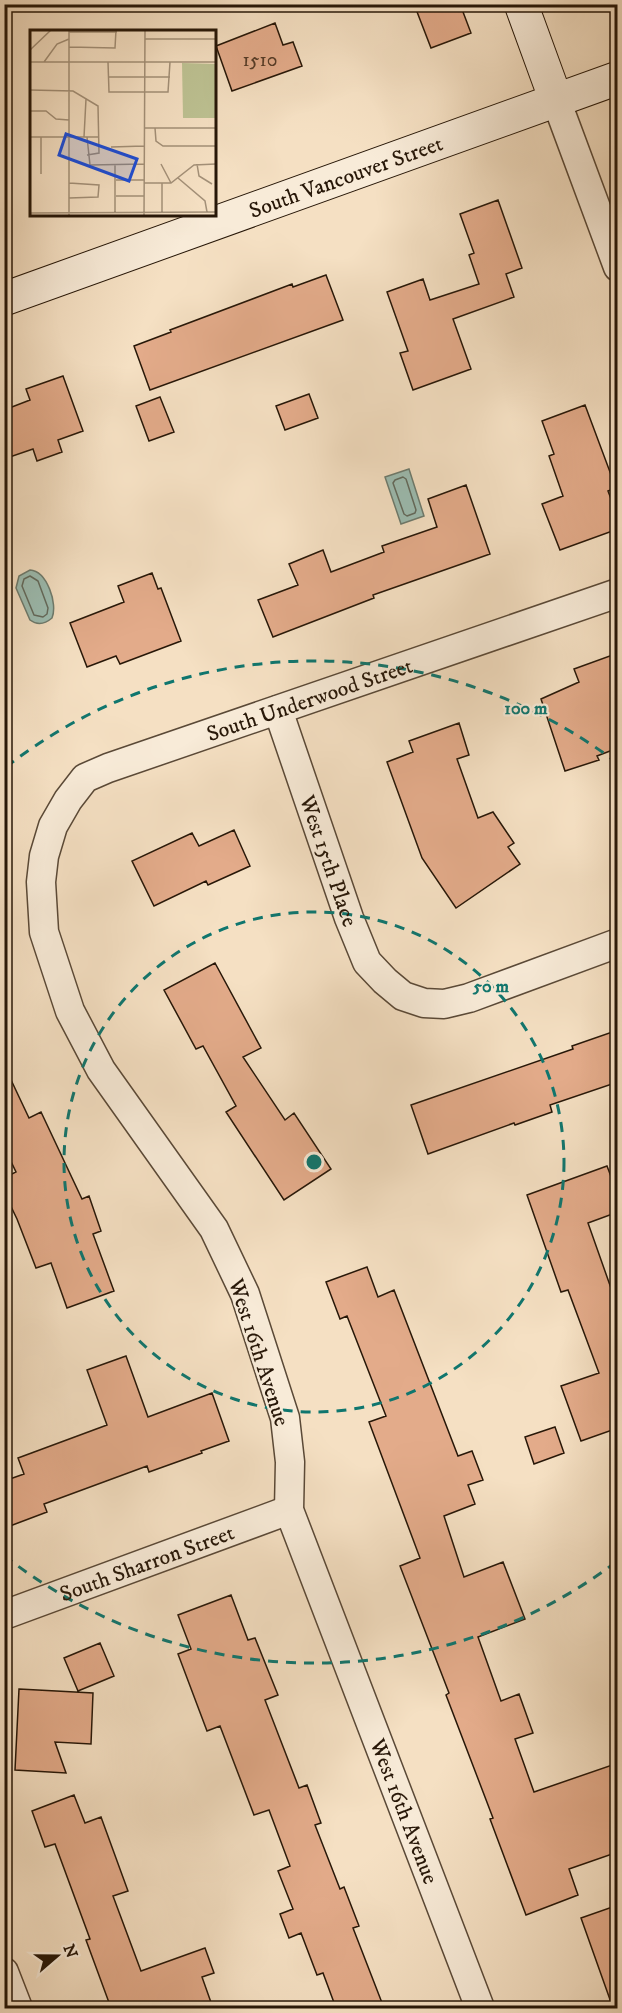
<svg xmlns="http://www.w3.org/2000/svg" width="622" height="2013" font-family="'IM FELL DW Pica',serif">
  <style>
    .water { fill: #9cbdb2; stroke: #6d7b6e; stroke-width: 1.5 }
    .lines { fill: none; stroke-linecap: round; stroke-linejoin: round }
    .shore { stroke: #626a5d; stroke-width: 1.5 }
    .building { fill: #e3ab8a; stroke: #271708; stroke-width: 1.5 }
    .street-casing { stroke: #5a4937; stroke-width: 31 }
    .secondary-casing { stroke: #271708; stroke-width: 35 }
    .street { stroke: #f8ebd8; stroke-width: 28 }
    .secondary { stroke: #f8ebd8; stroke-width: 33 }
    .ring { fill: none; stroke: #0f766e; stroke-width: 3; stroke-dasharray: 10 8 }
    .labels { text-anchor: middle; stroke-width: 4.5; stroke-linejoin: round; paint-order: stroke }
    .number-label { font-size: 20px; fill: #563c28 }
    .street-label { font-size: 22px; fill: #271708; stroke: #f8ebd8 }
    .inset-road { fill: none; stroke: #a39078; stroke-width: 1.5 }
    .view { fill: #1d4ed8; fill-opacity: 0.15; stroke: #1d4ed8; stroke-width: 3 }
    .inset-edge { fill: none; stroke: #271708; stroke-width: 3 }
    .centre { fill: #0f766e; stroke: #f8ebd8; stroke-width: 3 }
    .ring-label { font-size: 18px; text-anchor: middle; font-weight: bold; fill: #0f766e; stroke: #f8ebd8; stroke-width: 4.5; stroke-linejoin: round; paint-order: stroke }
  </style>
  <rect width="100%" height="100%" fill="#f5e0c3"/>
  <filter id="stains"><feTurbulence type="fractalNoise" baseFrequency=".00333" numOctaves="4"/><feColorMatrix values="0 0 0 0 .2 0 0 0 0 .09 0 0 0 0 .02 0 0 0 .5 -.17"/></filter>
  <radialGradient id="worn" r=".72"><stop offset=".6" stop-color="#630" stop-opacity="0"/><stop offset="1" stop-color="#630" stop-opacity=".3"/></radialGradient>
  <path class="water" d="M 409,469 L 424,516 L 401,524 L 385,477 Z
    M 30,570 C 47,571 58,604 52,618 C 45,624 38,626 30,620 L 16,588 L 19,576 Z"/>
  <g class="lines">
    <path class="shore" d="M 403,477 L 406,479 L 416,510 L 415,513 L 407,516 L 404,514 L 393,483 L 395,480 Z
      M 30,576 L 38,581 L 48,608 L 47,614 L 43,617 L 34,615 L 22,586 L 24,579 Z"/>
  </g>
  <path class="building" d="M 414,4 L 460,4 L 471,33 L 431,48 Z
    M 275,23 L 283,45 L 293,42 L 302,66 L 232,91 L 216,46 Z
    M 498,200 L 522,268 L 506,274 L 514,297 L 453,319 L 471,369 L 413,390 L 400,353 L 408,351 L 387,292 L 423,279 L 430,300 L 479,284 L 469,255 L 474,253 L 460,214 Z
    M 326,275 L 343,320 L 150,390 L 134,346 L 171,332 L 170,330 L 292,284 L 293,287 Z
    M 63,376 L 83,431 L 58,440 L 62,452 L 37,461 L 33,449 L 4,459 L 4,410 L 30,400 L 26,389 Z
    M 309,394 L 318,418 L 285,430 L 276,406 Z
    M 160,397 L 174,432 L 149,441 L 136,406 Z
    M 585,405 L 616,488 L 608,491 L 618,517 L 618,529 L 560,550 L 542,504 L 563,496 L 549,456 L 554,454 L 542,421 Z
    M 466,485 L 490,554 L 373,595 L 374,598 L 273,637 L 258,600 L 298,585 L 289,564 L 323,550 L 331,572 L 384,552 L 382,546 L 437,527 L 428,499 Z
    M 152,573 L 158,589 L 161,588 L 181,641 L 120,664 L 116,656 L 87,667 L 70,623 L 124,602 L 118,586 Z
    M 618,653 L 618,748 L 597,756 L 599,760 L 565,771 L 541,699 L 579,682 L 574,669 Z
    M 459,723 L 469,755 L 457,759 L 478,818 L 493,812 L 514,843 L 508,847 L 520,864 L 456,908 L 422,858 L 387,762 L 413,752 L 409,741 Z
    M 234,830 L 250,866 L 208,885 L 206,881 L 154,906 L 132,861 L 192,833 L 199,846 Z
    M 215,963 L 261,1048 L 243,1057 L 285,1120 L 294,1113 L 331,1169 L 284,1200 L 226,1112 L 236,1106 L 203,1046 L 196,1049 L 164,990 Z
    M 618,1030 L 618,1082 L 550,1105 L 552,1112 L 515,1125 L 514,1123 L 428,1154 L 411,1105 L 573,1049 L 572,1046 Z
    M 4,1065 L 29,1118 L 41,1112 L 82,1199 L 89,1196 L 101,1231 L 93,1234 L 114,1291 L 67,1308 L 51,1263 L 36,1268 L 17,1219 L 4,1192 L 4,1178 L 16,1172 L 4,1147 Z
    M 607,1166 L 618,1195 L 618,1212 L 588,1223 L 618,1308 L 618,1428 L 581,1441 L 561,1386 L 599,1373 L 568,1290 L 561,1292 L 527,1195 Z
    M 367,1267 L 378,1297 L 394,1290 L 458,1456 L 472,1451 L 483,1480 L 468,1485 L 475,1504 L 444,1516 L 464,1577 L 503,1562 L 525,1619 L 478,1637 L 501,1701 L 519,1694 L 533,1733 L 515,1739 L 534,1792 L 618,1763 L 618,1852 L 569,1869 L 578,1895 L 526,1915 L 490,1819 L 493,1818 L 446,1695 L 449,1693 L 400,1566 L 420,1558 L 369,1422 L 386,1416 L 347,1316 L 340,1319 L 326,1282 Z
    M 126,1356 L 148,1417 L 212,1393 L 229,1441 L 201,1451 L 202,1453 L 149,1472 L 147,1466 L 44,1504 L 47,1512 L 10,1526 L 4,1510 L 4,1481 L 24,1474 L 18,1458 L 107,1425 L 87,1370 Z
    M 555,1427 L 564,1453 L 534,1464 L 525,1437 Z
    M 231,1595 L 248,1640 L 255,1638 L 278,1695 L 265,1700 L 299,1788 L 307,1785 L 321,1823 L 315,1825 L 340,1889 L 344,1887 L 359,1926 L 353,1928 L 384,2008 L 336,2008 L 323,1973 L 317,1975 L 301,1933 L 289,1938 L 280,1914 L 293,1909 L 278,1871 L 290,1866 L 269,1810 L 254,1815 L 220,1726 L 207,1731 L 178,1654 L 191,1649 L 178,1615 Z
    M 100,1643 L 114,1676 L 78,1691 L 64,1658 Z
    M 19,1689 L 93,1693 L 91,1744 L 55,1742 L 66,1773 L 15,1770 Z
    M 74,1795 L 85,1823 L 101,1817 L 128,1891 L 113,1896 L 141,1971 L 205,1948 L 214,1973 L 202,1977 L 213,2008 L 111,2008 L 86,1940 L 90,1939 L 55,1844 L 45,1847 L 32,1811 Z
    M 618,1905 L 618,2008 L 613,2008 L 581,1918 Z"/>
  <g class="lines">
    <g class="street-casing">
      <g id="street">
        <path d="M 556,100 L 618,267"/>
        <path id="s1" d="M 278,710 L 349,918 L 367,962 L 385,981 L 403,996 L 424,1003 L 444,1004 L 469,998 L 618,943"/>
        <path id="s2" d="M 4,1615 L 289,1510"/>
        <path d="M 4,1972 L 18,2008"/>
        <path id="s3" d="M 480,2008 L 289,1510 L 290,1462 L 285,1418 L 245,1294 L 214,1229 L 101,1070 L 70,1011 L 44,932 L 41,882 L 44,856 L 53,826 L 68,800 L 85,778 L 108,768 L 618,593"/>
      </g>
    </g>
    <g class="secondary-casing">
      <g id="secondary">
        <path d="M 521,4 L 556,100"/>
        <path id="s4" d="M 4,299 L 618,78"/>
      </g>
    </g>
    <use href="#street" class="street"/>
    <use href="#secondary" class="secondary"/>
  </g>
  <g class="ring">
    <circle cx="314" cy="1162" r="250"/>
    <path d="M616 1562A501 501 0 0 1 6 1557M6 767A501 501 0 0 1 616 762"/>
  </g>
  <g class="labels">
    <g class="number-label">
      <text x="260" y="66">1510</text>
    </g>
    <g class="street-label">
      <text dy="8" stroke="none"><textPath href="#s4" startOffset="363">South Vancouver Street</textPath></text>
      <text dy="8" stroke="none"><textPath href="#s3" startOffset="1576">South Underwood Street</textPath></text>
      <text dy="8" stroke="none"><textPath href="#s1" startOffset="159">West 15th Place</textPath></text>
      <text transform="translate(260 1352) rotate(72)" y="8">West 16th Avenue</text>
      <text dy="8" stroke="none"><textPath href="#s2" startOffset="152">South Sharron Street</textPath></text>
      <text transform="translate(405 1811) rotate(69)" y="8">West 16th Avenue</text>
    </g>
  </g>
  <g transform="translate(30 30)">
    <rect width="186" height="186" fill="#f5e0c3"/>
    <path d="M 152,33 L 186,34 L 186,88 L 153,88 Z" fill="#bdc293"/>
    <path class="inset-road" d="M 39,2 L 87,2M 115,9 L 186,9M 39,17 L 85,18 L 86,0M 0,20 L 21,0M 0,32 L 186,32M 14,32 L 27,14 L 39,9M 78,32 L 79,62 L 138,62 L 140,32M 79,47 L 140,47M 0,60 L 43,61 L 68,76 L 69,123 L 57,125M 0,81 L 16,81 L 26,89 L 39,90M 114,98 L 186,98M 125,98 L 126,111 L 133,116 L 186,116M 0,107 L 69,107M 54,107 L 56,69M 57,107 L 60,135 L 114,134M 81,117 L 114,116M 85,134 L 85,182M 131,134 L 141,153M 167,134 L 169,146 L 182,154M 11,144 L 11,107M 148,148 L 175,171 L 177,182M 86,150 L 114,150M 39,153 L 69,155 L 68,167 L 39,168M 114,153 L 141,153 L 164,135 L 186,134M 86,166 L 114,166M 132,182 L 132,153M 0,183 L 186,182M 39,186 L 39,0M 114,186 L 115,0"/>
    <path class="view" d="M 36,104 L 107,129 L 99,151 L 29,125 Z"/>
    <rect width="186" height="186" class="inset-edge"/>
  </g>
  <circle cx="314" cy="1162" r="9" class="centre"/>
  <g class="ring-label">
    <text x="526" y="714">100 m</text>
    <text x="491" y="992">50 m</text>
  </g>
  <rect width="622" height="2013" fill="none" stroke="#f5e0c3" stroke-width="24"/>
  <rect x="6" y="6" width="610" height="2001" fill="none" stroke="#271708" stroke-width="3"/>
  <rect x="12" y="12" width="598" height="1989" fill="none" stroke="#271708" stroke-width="1.5"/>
  <g transform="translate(57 1956) rotate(70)" stroke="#f8ebd8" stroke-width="4.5" paint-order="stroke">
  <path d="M0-4.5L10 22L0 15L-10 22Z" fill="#271708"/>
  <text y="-9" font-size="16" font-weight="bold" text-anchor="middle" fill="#271708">N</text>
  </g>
  <rect width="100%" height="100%" filter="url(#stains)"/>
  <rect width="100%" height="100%" fill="url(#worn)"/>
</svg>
